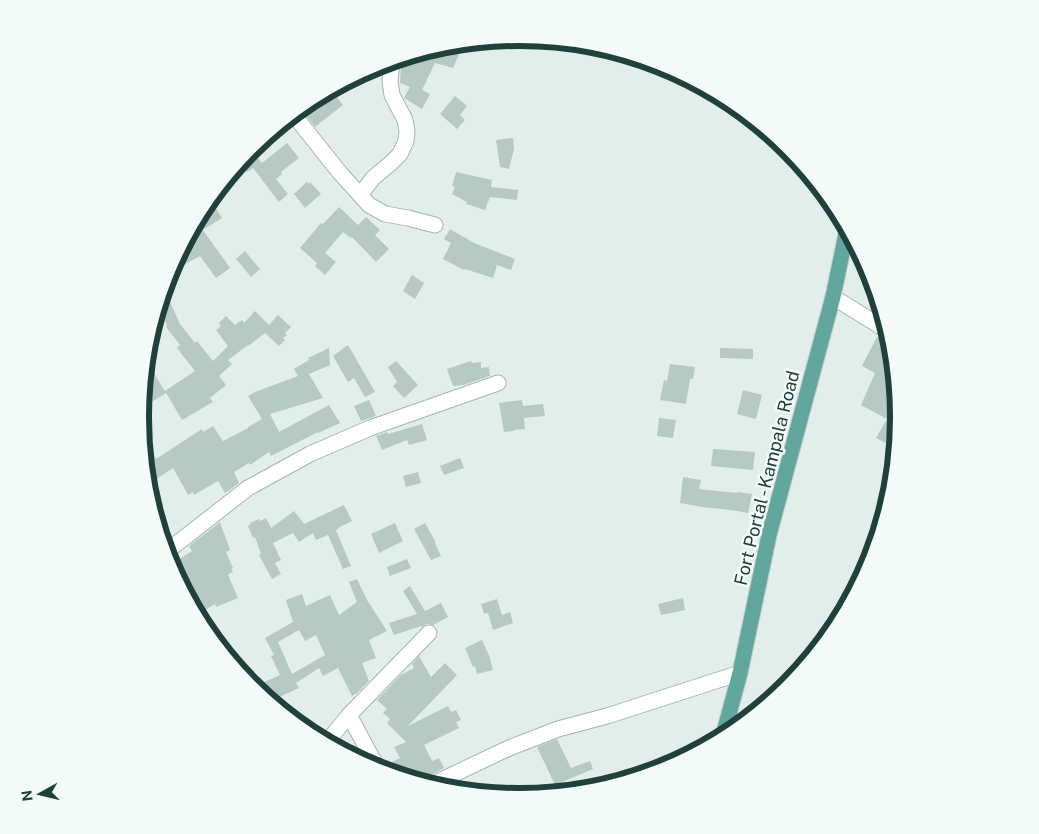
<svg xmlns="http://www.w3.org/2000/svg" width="1039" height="834" font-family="'Public Sans',sans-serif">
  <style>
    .building { fill: #b7c9c3; fill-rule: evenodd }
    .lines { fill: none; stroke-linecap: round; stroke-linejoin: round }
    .minor-casing { stroke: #a4b6b2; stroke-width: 17 }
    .major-casing { stroke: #c1cac8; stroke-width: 17 }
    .minor { stroke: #fff; stroke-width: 15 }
    .major { stroke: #62a79d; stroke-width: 15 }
    .labels { text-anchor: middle; stroke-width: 5; stroke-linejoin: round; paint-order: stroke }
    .street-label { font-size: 18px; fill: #20403b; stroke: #f3faf7 }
    .rim { fill: none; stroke: #20403b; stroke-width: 6 }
  </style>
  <rect width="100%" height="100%" fill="#e2eeea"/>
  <path class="building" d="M 440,46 L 459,55 L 453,68 L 435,63 L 422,90 L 430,94 L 422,109 L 404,98 L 410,87 L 400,83 L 401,66 L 404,57 L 430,49 L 437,53 L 439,47 Z
    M 333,92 L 343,105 L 315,127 L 305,114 Z
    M 455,96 L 467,106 L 460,115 L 465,120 L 457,129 L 440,114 Z
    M 513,138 L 514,149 L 509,169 L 500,167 L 496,140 Z
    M 287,143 L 299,158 L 281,172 L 282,174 L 276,179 L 288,194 L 279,202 L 253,168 L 247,172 L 240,162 L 247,154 L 253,162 L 258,158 L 262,163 Z
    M 456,172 L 492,180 L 491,187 L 518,190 L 517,200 L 490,197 L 485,210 L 466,204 L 467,202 L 452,194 L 455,187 L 452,186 Z
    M 307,182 L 309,184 L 310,182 L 321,194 L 305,208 L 294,194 Z
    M 210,199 L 222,218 L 203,230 L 230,268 L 216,278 L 200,256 L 169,273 L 204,206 Z
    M 339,207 L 358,225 L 366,217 L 380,230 L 375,235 L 389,249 L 376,262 L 352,237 L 351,238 L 343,232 L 325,253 L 336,262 L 325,275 L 315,266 L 317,263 L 300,248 L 321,223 L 323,224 Z
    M 450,229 L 474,243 L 515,259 L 511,270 L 497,265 L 493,278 L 465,269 L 464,270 L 443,259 L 451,243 L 444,239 Z
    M 245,251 L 260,269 L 251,277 L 236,259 Z
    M 412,275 L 424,283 L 415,299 L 403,291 Z
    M 164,289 L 180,324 L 195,343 L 197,341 L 213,361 L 228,346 L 216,330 L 221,326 L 219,323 L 226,316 L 235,325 L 242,320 L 244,323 L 255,311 L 269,325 L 278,315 L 291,327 L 285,333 L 287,335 L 283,338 L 285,340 L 279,346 L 265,333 L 248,346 L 248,345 L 228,360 L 232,364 L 219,376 L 226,385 L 210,398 L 213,402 L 182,420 L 165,391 L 195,371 L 177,348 L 180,345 L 166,327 L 167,325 L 158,307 Z
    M 877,337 L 892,345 L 899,417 L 896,448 L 876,438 L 887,419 L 861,405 L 875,373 L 862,366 Z
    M 348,345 L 375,392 L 365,397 L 354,378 L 348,382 L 333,356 Z
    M 329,348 L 330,365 L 309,374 L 323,398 L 270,414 L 279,432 L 329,405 L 340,423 L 318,433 L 318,432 L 271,456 L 269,452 L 250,465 L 249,463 L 234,472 L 239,483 L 225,493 L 218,481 L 194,495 L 193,492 L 188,495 L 173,468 L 147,485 L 145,472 L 149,469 L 144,461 L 144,455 L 151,451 L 156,459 L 202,429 L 203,432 L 213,426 L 223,441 L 248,428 L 248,427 L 262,419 L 248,396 L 255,392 L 298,376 L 294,369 L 309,360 L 308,358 Z
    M 720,348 L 753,349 L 753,359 L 720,358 Z
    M 146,360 L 166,393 L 150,403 L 142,392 Z
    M 396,361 L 418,385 L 404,398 L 393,386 L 397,382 L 388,367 Z
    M 471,361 L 472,363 L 481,362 L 481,368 L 489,367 L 490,376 L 463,385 L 453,386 L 447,369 Z
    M 670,364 L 695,367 L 693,379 L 690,379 L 686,404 L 660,400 L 664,380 L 667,381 Z
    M 743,390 L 762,395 L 756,419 L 737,414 Z
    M 369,400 L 376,416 L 361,421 L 354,406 Z
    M 522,400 L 523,406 L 543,404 L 545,416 L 524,418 L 525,429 L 514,430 L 514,431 L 504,432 L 499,403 Z
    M 659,418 L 676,420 L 673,438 L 657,436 Z
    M 422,424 L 427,440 L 409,445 L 407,440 L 382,450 L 376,436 L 387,432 L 388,434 Z
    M 713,449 L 755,452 L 753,470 L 711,466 Z
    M 460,458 L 464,468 L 444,475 L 440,466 Z
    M 418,472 L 421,483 L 406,487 L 403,476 Z
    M 683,477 L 701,480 L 699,489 L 737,493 L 737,492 L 752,494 L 748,513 L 731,510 L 702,507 L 680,503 Z
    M 344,505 L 352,521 L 338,528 L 339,529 L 336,530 L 351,566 L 343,569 L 328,535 L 316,540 L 313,533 L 299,542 L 293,533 L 273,543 L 281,560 L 275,563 L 281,574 L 272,579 L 259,555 L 261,554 L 255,537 L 253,538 L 248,526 L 251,524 L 250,523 L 259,519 L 260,521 L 266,518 L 271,528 L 294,511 L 304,524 Z
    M 220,522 L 230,550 L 226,552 L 233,568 L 231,569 L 233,572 L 228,575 L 238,598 L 216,607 L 215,604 L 205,610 L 203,607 L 200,609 L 198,605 L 195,607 L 187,591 L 185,592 L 170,565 L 192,551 L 189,546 Z
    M 395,523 L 403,541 L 379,553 L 371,534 Z
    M 425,523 L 436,543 L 435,543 L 441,556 L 431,560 L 414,529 Z
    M 407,559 L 411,568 L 390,576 L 387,567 Z
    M 357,579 L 367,600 L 387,631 L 369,640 L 376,658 L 362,663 L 369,681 L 357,693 L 352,696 L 338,668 L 323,676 L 319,668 L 296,683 L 299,688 L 270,701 L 253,687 L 280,675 L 271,656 L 274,655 L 265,638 L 293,622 L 286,600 L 302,594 L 306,606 L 330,595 L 339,615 L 357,602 L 349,582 ZM 299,630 L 305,641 L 316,635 L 325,655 L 292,674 L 278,642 Z
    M 410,586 L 425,611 L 441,603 L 448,617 L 433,625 L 427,624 L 422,627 L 421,626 L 394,635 L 389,623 L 417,614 L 403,591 Z
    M 683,598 L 685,610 L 661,615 L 658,604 Z
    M 497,599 L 502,615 L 510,612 L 513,623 L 493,630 L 488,613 L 484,614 L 481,604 Z
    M 482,640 L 490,658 L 493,670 L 477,674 L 475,666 L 473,667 L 465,648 Z
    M 419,656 L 431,677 L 445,663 L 457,675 L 408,726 L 448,706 L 451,712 L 456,710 L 461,720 L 456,722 L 459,728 L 424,745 L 432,761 L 439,758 L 444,768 L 427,777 L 421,782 L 398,775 L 392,762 L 400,758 L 394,747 L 406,742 L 387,723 L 390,719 L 383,713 L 387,709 L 377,700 L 401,675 L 414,668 L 412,664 Z
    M 557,739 L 571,768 L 590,761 L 593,769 L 555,785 L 537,747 Z"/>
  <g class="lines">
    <g class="minor-casing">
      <path id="minor" d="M 293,114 L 340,173 L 369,205 L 385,214 L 408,218 L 435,225
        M 360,195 L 373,178 L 391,163 L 400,154 L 406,141 L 407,131 L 405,120 L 392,95 L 390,81 L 392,61
        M 833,297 L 888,331
        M 166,552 L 248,488 L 310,454 L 370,428 L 498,383
        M 349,715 L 378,769
        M 327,742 L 349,715 L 429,633
        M 431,785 L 509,748 L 558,729 L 607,716 L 740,673"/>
    </g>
    <g class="major-casing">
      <path id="major" d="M 723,736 L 740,673 L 769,535 L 833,297 L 847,229"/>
    </g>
    <use href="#minor" class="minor"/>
    <use href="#major" class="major"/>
  </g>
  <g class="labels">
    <g class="street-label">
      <text transform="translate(767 478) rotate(-76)" y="6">Fort Portal - Kampala Road</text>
    </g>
  </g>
  <path d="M0 0H1039V834H0ZM519 46H520A370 370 0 0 1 890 416V418A370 370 0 0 1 520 788H519A370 370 0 0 1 149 418V416A370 370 0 0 1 519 46Z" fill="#f3faf7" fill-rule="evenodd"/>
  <path class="rim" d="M519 46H520A370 370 0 0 1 890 416V418A370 370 0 0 1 520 788H519A370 370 0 0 1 149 418V416A370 370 0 0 1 519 46Z"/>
  <g transform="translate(40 794) rotate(262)" stroke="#f3faf7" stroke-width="4" paint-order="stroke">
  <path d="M0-4L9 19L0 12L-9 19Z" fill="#20403b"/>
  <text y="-8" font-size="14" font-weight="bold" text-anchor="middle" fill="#20403b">N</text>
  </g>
</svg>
